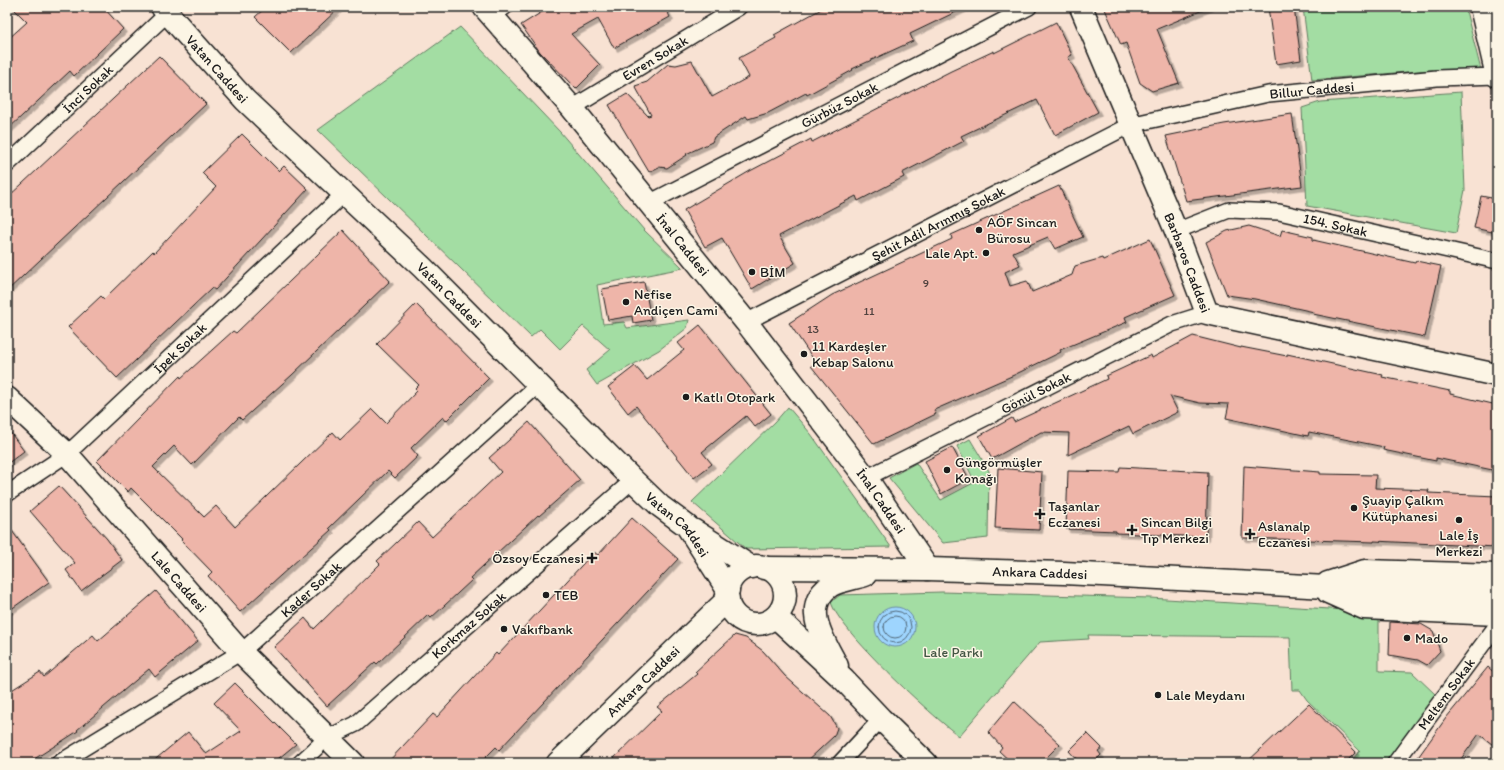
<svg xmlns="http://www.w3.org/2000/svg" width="1504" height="770" font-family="Itim,sans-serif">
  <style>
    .green { fill: #a3dda3; stroke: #607c60 }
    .water { fill: #9ed5fe; stroke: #6a8ba4 }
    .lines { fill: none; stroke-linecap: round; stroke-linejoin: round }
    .shore { stroke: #506676; stroke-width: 1 }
    .building { fill: #eeb5a9; stroke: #1c1c1c; filter: url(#shadow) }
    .street-casing { stroke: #1c1c1c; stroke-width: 18 }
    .secondary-casing { stroke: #1c1c1c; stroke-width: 25 }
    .street { stroke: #fcf5e5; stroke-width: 15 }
    .secondary { stroke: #fcf5e5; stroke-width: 22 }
    .poi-dot { fill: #1c1c1c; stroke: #fcf5e5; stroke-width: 1.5 }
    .labels { text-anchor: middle; stroke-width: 3; stroke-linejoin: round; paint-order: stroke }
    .number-label { font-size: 12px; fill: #50423f }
    .street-label { font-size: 14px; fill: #1c1c1c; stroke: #fcf5e5 }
    .poi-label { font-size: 14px; fill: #1c1c1c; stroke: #fcf5e5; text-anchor: start }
    .park-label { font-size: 14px; fill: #445644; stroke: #fcf5e5 }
  </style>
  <defs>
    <filter id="shadow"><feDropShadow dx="3.5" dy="3.5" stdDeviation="0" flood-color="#0004"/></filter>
  </defs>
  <rect width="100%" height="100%" fill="#f8e2d3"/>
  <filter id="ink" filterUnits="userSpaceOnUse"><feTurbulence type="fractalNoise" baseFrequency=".025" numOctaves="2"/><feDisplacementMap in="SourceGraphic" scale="8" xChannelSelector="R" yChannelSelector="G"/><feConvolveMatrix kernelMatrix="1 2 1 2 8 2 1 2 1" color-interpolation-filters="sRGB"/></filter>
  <g filter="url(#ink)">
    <path class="green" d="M 1303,7 L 1465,7 L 1481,70 L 1430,70 L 1312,80 Z
      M 460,27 L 560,132 L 644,230 L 683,268 L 597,285 L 603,324 L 624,322 L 627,328 L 689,320 L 687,328 L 659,350 L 597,385 L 586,370 L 610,350 L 583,326 L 560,349 L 540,329 L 531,337 L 318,130 Z
      M 1461,92 L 1465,190 L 1456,233 L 1307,206 L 1302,108 L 1320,102 Z
      M 788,407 L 811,434 L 891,547 L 746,549 L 692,502 L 775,422 Z
      M 970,439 L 989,471 L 988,538 L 943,543 L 889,478 L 916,463 L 941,500 L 975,482 L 957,446 Z
      M 942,592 L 1150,598 L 1379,612 L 1379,671 L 1412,672 L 1436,695 L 1385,763 L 1349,763 L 1360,751 L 1307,700 L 1300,690 L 1292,690 L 1290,637 L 1088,635 L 1089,639 L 1040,642 L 959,736 C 932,716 839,631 831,602 L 840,595 Z"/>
    <path class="water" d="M875 627a20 20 0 1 1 40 0a20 20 0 1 1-40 0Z"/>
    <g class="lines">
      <path class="shore" d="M879 627a16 16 0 1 1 32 0a16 16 0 1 1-32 0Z
        M884 627a11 11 0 1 1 22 0a11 11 0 1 1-22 0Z"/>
    </g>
    <path class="building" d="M 12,7 L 103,7 L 123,29 L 74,76 L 70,71 L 7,130 L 7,40 L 27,22 Z
      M 266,7 L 340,7 L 291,53 L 255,17 Z
      M 550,7 L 665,7 L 670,17 L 614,48 L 598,19 L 571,34 L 600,65 L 576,89 L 540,52 L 521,25 Z
      M 825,7 L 966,7 L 910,34 L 913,41 L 852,69 L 853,70 L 807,95 L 806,93 L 768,113 L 748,119 L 746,116 L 714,137 L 712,142 L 686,154 L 687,155 L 667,168 L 659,167 L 649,172 L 609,105 L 627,94 L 648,116 L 651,115 L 635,86 L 647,82 L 668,64 L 676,65 L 692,61 L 712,97 L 749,77 L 739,58 L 776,38 L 774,35 Z
      M 1104,7 L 1210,7 L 1157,29 L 1179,83 L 1152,91 L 1140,83 L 1126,43 L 1121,45 Z
      M 1268,7 L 1294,7 L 1301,60 L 1276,64 Z
      M 1056,22 L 1072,55 L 1068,57 L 1098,112 L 1055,135 L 1037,100 L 961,136 L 964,141 L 902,173 L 904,177 L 858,201 L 856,196 L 779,236 L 795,263 L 752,289 L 722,238 L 705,247 L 684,210 L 750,171 L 811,139 L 812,142 L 951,71 L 994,51 L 994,53 Z
      M 159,56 L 206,104 L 7,291 L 7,198 Z
      M 1292,114 L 1302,186 L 1186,201 L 1166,136 L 1224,124 Z
      M 242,134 L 279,171 L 284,166 L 308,189 L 215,290 L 212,288 L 117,378 L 68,327 L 101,296 L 104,299 L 153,251 L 154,253 L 216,187 L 202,173 Z
      M 1059,186 L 1083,237 L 1055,249 L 1048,237 L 1013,252 L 1020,265 L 1005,272 L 1010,286 L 1027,281 L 1032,292 L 1072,275 L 1075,266 L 1102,258 L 1103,260 L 1150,239 L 1175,295 L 1125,317 L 1127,322 L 1060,350 L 1061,352 L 1014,375 L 934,410 L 936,414 L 874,444 L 811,366 L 816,363 L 789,323 L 832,295 L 952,239 L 951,235 Z
      M 1481,196 L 1497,199 L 1497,233 L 1474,228 Z
      M 1249,226 L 1280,236 L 1282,230 L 1313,237 L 1313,240 L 1415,263 L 1416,261 L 1441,266 L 1425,337 L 1313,314 L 1314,312 L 1255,299 L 1227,295 L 1206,242 L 1227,231 Z
      M 343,230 L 390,281 L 292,375 L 242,420 L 239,417 L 192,465 L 174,446 L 153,467 L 204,517 L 216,506 L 235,527 L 333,432 L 340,440 L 372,409 L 386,423 L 417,391 L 415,389 L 419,385 L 377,344 L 416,304 L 489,378 L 446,421 L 443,417 L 411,448 L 418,456 L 395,478 L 388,471 L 329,528 L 331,530 L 240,612 L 208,576 L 212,572 L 181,540 L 182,539 L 131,488 L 128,492 L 97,461 L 180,376 L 181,378 L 233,331 L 236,333 Z
      M 644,282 L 651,320 L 633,323 L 632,316 L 608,320 L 602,289 Z
      M 700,325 L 771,414 L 755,427 L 746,416 L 702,452 L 712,464 L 694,478 L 636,406 L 628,413 L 608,387 L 635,366 L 647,380 L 684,350 L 678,343 Z
      M 1193,336 L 1241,348 L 1241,347 L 1287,356 L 1287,354 L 1383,375 L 1382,377 L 1450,391 L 1450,394 L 1497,405 L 1497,471 L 1436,458 L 1436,461 L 1383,450 L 1384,447 L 1309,432 L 1308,436 L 1226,418 L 1229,404 L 1200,403 L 1170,396 L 1178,412 L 1133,434 L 1129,426 L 1068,455 L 1069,433 L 1041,432 L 992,459 L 979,436 L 1012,418 L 1014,422 L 1107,379 L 1106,376 L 1151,355 L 1152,358 Z
      M 529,422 L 580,480 L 539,516 L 538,515 L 470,578 L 472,580 L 431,618 L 428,615 L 377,664 L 375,662 L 327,706 L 274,647 L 305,618 L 314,629 L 380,564 L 377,561 L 418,522 L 432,537 L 501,472 L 489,458 Z
      M 7,428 L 24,451 L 7,464 Z
      M 952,447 L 969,479 L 941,494 L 925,461 Z
      M 1244,466 L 1320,472 L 1320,474 L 1376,475 L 1375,488 L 1429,490 L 1428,493 L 1497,496 L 1497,547 L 1374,541 L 1374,542 L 1242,538 Z
      M 1120,467 L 1208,472 L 1206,537 L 1116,533 L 1116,531 L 1066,529 L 1068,471 L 1119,472 Z
      M 998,468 L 1042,472 L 1039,530 L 995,528 Z
      M 59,486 L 107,539 L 122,560 L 81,591 L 66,570 L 75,563 L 30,511 Z
      M 632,518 L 678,559 L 499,750 L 496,747 L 480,763 L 387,763 L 433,714 L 437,717 L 496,653 L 498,655 L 594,552 L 598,555 Z
      M 7,524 L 49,582 L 7,612 Z
      M 156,591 L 198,641 L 155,677 L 149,669 L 77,730 L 78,731 L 28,763 L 7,763 L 7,693 L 40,672 L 44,677 L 93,635 L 98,641 Z
      M 1390,622 L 1421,624 L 1433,631 L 1440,651 L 1427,665 L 1418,660 L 1389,655 Z
      M 735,635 L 746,638 L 763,651 L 785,676 L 830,716 L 837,728 L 834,736 L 805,763 L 609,763 L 662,711 L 657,707 L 697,674 L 695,672 Z
      M 1488,667 L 1497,675 L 1497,748 L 1479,734 L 1458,763 L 1414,763 L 1446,718 Z
      M 235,683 L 296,744 L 273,763 L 151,763 L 188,732 L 206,754 L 241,731 L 214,703 Z
      M 1014,701 L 1060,744 L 1041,763 L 1012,763 L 999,751 L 1002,747 L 988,732 Z
      M 1309,704 L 1356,752 L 1345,763 L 1246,763 Z
      M 1087,733 L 1102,748 L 1098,751 L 1101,755 L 1093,763 L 1080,763 L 1069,751 Z"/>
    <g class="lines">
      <g class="street-casing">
        <g id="street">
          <path d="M 491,15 L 505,7"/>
          <path id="s1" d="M 572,108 L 739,7"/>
          <path id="s2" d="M 7,165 L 168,13"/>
          <path id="s3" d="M 649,203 L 1029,7"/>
          <path id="s4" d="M 1176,231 L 1229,210 L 1279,212 L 1497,261"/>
          <path id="s5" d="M 746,322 L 1130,125 L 1268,94 L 1437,78 L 1497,76"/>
          <path id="s6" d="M 866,478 L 1172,324 L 1207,313"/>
          <path id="s7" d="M 7,494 L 67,454 L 345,193"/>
          <path id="s8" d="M 59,763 L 241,652 L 539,384"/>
          <path id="s9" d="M 300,763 L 327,738 L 356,724 L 633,480"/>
          <path d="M 840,763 L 881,719"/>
          <path id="s10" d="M 1395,763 L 1497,625"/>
        </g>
      </g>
      <g class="secondary-casing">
        <g id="secondary">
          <path id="s11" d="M 162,7 L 245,100 L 423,268 L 633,480 L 660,506 L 687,526 L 728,590"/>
          <path id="s12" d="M 484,7 L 572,108 L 746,322 L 866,478 L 928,569"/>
          <path id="s13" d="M 1081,7 L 1176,231 L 1207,313 L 1497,375"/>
          <path d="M 1481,7 L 1497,76"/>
          <path id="s14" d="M 7,398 L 67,454 L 241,652 L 353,763"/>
          <path d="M 693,530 L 751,567"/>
          <circle cx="756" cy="595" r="29"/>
          <path id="s15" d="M 764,568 L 928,569 L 1064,573 L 1497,596"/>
          <path d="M 1328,583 L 1365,571 L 1497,575"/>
          <path d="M 1328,592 L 1364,608 L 1497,614"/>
          <path d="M 776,617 L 844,680 L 881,719 L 926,763"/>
          <path d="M 837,666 C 825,642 800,607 830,586 C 837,581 856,578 865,575"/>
          <path id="s16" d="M 558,763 L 728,599"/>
        </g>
      </g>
      <use href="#street" class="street"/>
      <use href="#secondary" class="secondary"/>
    </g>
  </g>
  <g class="poi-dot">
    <circle cx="979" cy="230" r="4"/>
    <circle cx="986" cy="253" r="4"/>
    <circle cx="752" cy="272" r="4"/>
    <circle cx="626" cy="302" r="4"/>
    <circle cx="804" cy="354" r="4"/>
    <circle cx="686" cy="397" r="4"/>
    <circle cx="947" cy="470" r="4"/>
    <circle cx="1354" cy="508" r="4"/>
    <path d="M1038 508h4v4h4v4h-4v4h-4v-4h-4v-4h4z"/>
    <circle cx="1459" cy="520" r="4"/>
    <path d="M1130 524h4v4h4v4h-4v4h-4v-4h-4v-4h4z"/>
    <path d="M1248 528h4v4h4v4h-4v4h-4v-4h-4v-4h4z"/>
    <path d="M590 552h4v4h4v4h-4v4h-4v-4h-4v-4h4z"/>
    <circle cx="546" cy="595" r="4"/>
    <circle cx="504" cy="629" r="4"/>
    <circle cx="1407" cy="638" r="4"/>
    <circle cx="1158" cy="695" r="4"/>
  </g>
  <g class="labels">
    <g class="number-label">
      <text x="926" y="287">9</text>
      <text x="869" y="315">11</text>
      <text x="813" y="333">13</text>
    </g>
    <g class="street-label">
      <text dy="5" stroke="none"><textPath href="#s1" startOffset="97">Evren Sokak</textPath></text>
      <text dy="5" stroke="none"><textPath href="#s11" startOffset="83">Vatan Caddesi</textPath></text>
      <text dy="5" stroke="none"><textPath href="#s2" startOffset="111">İnci Sokak</textPath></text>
      <text dy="5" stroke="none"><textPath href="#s5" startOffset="617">Billur Caddesi</textPath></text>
      <text dy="5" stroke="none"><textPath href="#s3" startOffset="214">Gürbüz Sokak</textPath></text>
      <text dy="5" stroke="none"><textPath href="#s5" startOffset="216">Şehit Adil Arınmış Sokak</textPath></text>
      <text dy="5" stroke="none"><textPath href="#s4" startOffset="165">154. Sokak</textPath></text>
      <text dy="5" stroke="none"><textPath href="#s12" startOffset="310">İnal Caddesi</textPath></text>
      <text dy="5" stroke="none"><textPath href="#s13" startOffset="277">Barbaros Caddesi</textPath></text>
      <text dy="5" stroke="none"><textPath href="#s11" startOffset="407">Vatan Caddesi</textPath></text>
      <text dy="5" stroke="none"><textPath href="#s7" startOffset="227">İpek Sokak</textPath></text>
      <text dy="5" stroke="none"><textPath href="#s6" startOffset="190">Gönül Sokak</textPath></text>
      <text dy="5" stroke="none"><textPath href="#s12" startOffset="634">İnal Caddesi</textPath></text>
      <text dy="5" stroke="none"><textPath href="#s11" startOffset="731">Vatan Caddesi</textPath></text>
      <text dy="5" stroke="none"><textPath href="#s15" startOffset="276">Ankara Caddesi</textPath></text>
      <text dy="5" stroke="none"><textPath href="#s14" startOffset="252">Lale Caddesi</textPath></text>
      <text dy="5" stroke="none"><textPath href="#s8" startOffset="307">Kader Sokak</textPath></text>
      <text dy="5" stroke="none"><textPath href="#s9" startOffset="219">Korkmaz Sokak</textPath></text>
      <text dy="5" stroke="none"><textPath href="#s16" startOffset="118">Ankara Caddesi</textPath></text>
      <text dy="5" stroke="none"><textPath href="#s10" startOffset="86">Meltem Sokak</textPath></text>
    </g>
    <g class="poi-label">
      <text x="987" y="227">AÖF Sincan<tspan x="987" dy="16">Bürosu</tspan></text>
      <text x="978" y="258" text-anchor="end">Lale Apt.</text>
      <text x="760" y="277">BİM</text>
      <text x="634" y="299">Nefise<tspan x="634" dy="16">Andiçen Cami</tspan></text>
      <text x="812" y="351">11 Kardeşler<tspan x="812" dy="16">Kebap Salonu</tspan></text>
      <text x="694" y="402">Katlı Otopark</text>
      <text x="955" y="467">Güngörmüşler<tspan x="955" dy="16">Konağı</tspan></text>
      <text x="1362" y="505">Şuayip Çalkın<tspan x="1362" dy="16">Kütüphanesi</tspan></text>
      <text x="1048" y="511">Taşanlar<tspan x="1048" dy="16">Eczanesi</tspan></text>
      <text x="1141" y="527">Sincan Bilgi<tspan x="1141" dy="16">Tıp Merkezi</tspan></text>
      <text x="1258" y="531">Aslanalp<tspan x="1258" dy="16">Eczanesi</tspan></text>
      <text x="1459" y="540" text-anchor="middle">Lale İş<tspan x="1459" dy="16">Merkezi</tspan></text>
      <text x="584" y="563" text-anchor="end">Özsoy Eczanesi</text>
      <text x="554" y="600">TEB</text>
      <text x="512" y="634">Vakıfbank</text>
      <text x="1415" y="643">Mado</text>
      <text x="1166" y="700">Lale Meydanı</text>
    </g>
    <g class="park-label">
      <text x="953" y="657">Lale Parkı</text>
    </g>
  </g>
  <rect width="1504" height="770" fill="none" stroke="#fcf5e5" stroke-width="24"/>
  <rect x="12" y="12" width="1480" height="746" fill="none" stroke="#1c1c1c" stroke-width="1.5" filter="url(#ink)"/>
</svg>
